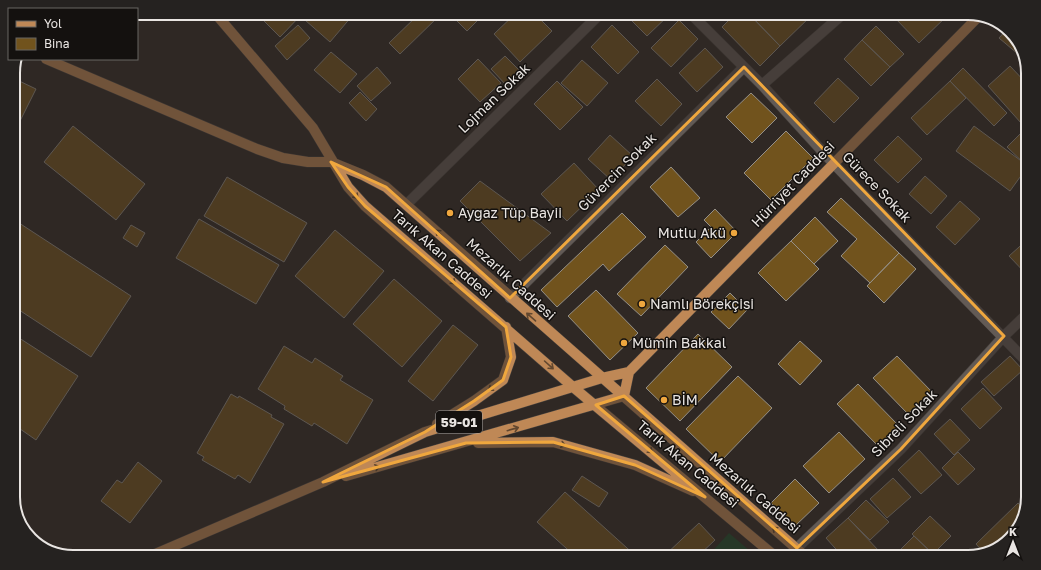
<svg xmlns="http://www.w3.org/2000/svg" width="1041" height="570" font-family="'Golos Text',sans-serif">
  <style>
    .green { fill: #1b492a }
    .building { fill: #71531d; stroke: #948f87 }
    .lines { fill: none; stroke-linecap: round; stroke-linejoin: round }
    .minor-casing { stroke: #494440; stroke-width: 11 }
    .major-casing { stroke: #494440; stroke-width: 11 }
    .minor { stroke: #625a55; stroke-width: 10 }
    .major { stroke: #bf8856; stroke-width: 10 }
    .oneway { stroke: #61472f }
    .marked { fill: none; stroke: #efa73e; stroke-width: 3; stroke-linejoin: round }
    .poi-dot { fill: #efa73e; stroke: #14110f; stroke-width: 1.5 }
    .labels { text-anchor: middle; stroke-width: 3; stroke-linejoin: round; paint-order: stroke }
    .shield { fill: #14110f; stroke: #a9a5a3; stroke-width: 1 }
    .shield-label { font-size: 13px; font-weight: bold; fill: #e9e5e2 }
    .street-label { font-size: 14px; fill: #e9e5e2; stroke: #14110f }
    .poi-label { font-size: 14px; fill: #e9e5e2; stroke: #14110f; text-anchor: start }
    .rim { fill: none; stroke: #e9e5e2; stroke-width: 2 }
  </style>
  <rect width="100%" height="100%" fill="#2f2824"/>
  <path class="green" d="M 729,533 L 757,557 L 707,557 Z"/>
  <path class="building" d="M 265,13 L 303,13 L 280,37 L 261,18 Z
    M 311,13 L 349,13 L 352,16 L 330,42 L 305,20 Z
    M 420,13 L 442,13 L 400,54 L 389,43 Z
    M 449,13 L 470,13 L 477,21 L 467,31 Z
    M 516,13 L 534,13 L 552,31 L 520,62 L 494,34 Z
    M 543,13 L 559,13 L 551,21 Z
    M 633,13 L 671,13 L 647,36 L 628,17 Z
    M 736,13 L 748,13 L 780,46 L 760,66 L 722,27 Z
    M 750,13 L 814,13 L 780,46 L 749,14 Z
    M 898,13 L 950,13 L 919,43 L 894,17 Z
    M 679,20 L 698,39 L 671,67 L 651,48 Z
    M 298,25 L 310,38 L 287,60 L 275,46 Z
    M 612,25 L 639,52 L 618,74 L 591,47 Z
    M 876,26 L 904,54 L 890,67 L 862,40 Z
    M 1007,29 L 1018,40 L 1025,60 L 999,38 Z
    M 862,40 L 890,67 L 871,86 L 844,59 Z
    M 705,48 L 723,67 L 697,92 L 679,73 Z
    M 331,52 L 357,74 L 340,93 L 314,70 Z
    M 505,56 L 521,72 L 507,86 L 491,69 Z
    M 478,59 L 501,83 L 480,102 L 458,79 Z
    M 582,60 L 608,83 L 587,106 L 561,83 Z
    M 1010,66 L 1028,85 L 1028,117 L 1021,123 L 988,86 Z
    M 377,67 L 391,83 L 371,101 L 357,86 Z
    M 963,68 L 1007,113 L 994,126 L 950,81 Z
    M 13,78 L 36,89 L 17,127 L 13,125 Z
    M 838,78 L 859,98 L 834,123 L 814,103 Z
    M 657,79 L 682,104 L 661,126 L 635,101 Z
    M 557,81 L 583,107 L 560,130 L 534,104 Z
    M 950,81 L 966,98 L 927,135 L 911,118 Z
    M 360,92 L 377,109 L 366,121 L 349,103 Z
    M 751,93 L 777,118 L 752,143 L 726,117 Z
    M 73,126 L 145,184 L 116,220 L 44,162 Z
    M 974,126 L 1028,166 L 1010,191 L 956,151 Z
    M 1028,126 L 1028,167 L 1007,147 Z
    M 786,131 L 813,158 L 771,200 L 744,173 Z
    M 610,135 L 633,156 L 611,180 L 588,159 Z
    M 898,136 L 922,159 L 898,183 L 874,160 Z
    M 574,163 L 599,190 L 567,221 L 541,194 Z
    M 671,167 L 700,198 L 678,217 L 650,187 Z
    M 925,176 L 947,196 L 931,214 L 909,194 Z
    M 227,177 L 307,223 L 284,262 L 204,216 Z
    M 480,181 L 551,233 L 520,261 L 460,201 Z
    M 841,198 L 899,253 L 870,283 L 841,256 L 857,239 L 827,212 Z
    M 960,201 L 980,219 L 955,245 L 936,227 Z
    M 715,209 L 737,232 L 711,258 L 696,242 L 711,227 L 704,220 Z
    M 622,213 L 646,237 L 609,271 L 603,264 L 557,307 L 541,290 Z
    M 815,217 L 838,241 L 814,264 L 791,241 Z
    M 13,219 L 131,296 L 91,357 L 13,306 Z
    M 199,219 L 279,265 L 256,304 L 176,258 Z
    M 131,225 L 145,233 L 137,247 L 123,238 Z
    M 335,230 L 384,271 L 344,318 L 295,276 Z
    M 1028,239 L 1028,276 L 1009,256 Z
    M 791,241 L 819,269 L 786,301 L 758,273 Z
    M 665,245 L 688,267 L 641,316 L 617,294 Z
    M 899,253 L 916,269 L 884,303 L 867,286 Z
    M 394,279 L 442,321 L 402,367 L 353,324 Z
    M 596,290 L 638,333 L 610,360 L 568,316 Z
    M 730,293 L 747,310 L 729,329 L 711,312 Z
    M 453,325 L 478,345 L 433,401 L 408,381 Z
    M 13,334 L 78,376 L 36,440 L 13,424 Z
    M 698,334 L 732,367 L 680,421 L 646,388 Z
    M 800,341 L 822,361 L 800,385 L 778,364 Z
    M 284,346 L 312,363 L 315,358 L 343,376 L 340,380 L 373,400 L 347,444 L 314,423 L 312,426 L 284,409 L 285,406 L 258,389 Z
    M 897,356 L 932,392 L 908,414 L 873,378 Z
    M 1010,356 L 1023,370 L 994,396 L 981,382 Z
    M 738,376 L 772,408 L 720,462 L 686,429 Z
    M 858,384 L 899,426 L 878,446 L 837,404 Z
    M 983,388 L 1002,408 L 980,429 L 961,409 Z
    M 231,394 L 238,398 L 239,396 L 272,415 L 271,417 L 284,424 L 250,483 L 238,475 L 235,479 L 202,460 L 204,457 L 197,453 Z
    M 950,419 L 970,440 L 954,455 L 934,434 Z
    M 839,432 L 865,459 L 829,493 L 803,466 Z
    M 919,450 L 942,475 L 921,494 L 898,470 Z
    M 958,452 L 975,469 L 958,485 L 942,468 Z
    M 138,462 L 162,481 L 130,523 L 101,501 L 117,480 L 122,483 Z
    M 582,476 L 608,493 L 599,507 L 572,490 Z
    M 893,478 L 911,497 L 887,518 L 870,499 Z
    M 795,479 L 819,503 L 794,527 L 771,503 Z
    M 565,492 L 637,557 L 576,557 L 537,522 Z
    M 866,500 L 889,522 L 870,540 L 848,518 Z
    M 1018,503 L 1025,509 L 1020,527 L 998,549 L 984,553 L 976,544 Z
    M 930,516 L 951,536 L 933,554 L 912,534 Z
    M 848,518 L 879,551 L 873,557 L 843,557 L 826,538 Z
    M 699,523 L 715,540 L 697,557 L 663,557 Z
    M 914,536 L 933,554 L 931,557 L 893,557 Z"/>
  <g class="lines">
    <g class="minor-casing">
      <path id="minor" d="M 690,13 L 762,85 L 833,163 L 1028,363
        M 762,85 L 844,13
        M 407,204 L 601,13
        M 510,298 L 744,67
        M 797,548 L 901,449 L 1004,336 L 1028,313"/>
    </g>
    <g class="major-casing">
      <path id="major" d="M 215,13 L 313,128 L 348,187 L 365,206 L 573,387 L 776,557
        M 46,59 L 257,149 L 283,158 L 308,162 L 331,162 L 363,175 L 386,187 L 806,557
        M 629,372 L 979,16
        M 437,424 L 474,401 L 503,380 L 511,357 L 506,327
        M 478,443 L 553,442 L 635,465 L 693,491
        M 346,476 L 624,396 L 629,372
        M 148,557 L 323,482 L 425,432 L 602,378 L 629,372"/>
    </g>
    <use href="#minor" class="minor"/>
    <use href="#major" class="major"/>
  </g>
  <defs><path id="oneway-shaft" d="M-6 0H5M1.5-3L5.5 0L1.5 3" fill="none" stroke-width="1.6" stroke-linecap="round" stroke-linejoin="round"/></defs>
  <g class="oneway">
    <use href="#oneway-shaft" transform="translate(354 194) rotate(47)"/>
    <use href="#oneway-shaft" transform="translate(440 234) rotate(-138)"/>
    <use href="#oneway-shaft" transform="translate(451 280) rotate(41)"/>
    <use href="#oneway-shaft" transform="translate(531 317) rotate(-139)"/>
    <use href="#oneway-shaft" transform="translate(549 365) rotate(42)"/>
    <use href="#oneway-shaft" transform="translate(493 387) rotate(143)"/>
    <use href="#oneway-shaft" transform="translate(513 429) rotate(-16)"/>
    <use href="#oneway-shaft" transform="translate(560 444) rotate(15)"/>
    <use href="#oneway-shaft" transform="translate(648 449) rotate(40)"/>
    <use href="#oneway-shaft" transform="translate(374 468) rotate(-15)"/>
    <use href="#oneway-shaft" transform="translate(777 531) rotate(-139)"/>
  </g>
  <path d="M0 0H1041V570H0ZM 744,67 L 1004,336 L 901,449 L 797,548 L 624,396 L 596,405 L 705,497 L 635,465 L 553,442 L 466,443 L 323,482 L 425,432 L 474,401 L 503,380 L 511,357 L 506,327 L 365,206 L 348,187 L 331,162 L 386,187 L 510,298 Z" fill="#2f2824" fill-opacity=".55" fill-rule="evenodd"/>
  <path class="marked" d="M 744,67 L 1004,336 L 901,449 L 797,548 L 624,396 L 596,405 L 705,497 L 635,465 L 553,442 L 466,443 L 323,482 L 425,432 L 474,401 L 503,380 L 511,357 L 506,327 L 365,206 L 348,187 L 331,162 L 386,187 L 510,298 Z"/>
  <g class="poi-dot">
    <circle cx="450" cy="213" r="4"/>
    <circle cx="734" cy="233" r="4"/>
    <circle cx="642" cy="304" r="4"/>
    <circle cx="624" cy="343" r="4"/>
    <circle cx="664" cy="400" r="4"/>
  </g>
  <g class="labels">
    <rect class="shield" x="436" y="411" width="46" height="22" rx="3"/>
    <g class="shield-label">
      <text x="459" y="427">59-01</text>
    </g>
    <g class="street-label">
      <text transform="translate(494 98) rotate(-44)" y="5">Lojman Sokak</text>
      <text transform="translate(617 172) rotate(-45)" y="5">Güvercin Sokak</text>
      <text transform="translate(793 184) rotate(-46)" y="5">Hürriyet Caddesi</text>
      <text transform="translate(877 187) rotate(46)" y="5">Gürece Sokak</text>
      <text transform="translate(442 254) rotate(41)" y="5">Tarık Akan Caddesi</text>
      <text transform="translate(511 279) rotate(42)" y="5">Mezarlık Caddesi</text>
      <text transform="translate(904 423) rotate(-46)" y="5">Sibreli Sokak</text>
      <text transform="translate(688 464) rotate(40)" y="5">Tarık Akan Caddesi</text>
      <text transform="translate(755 493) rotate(41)" y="5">Mezarlık Caddesi</text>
    </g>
    <g class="poi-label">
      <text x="458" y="218">Aygaz Tüp Bayii</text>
      <text x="726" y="238" text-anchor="end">Mutlu Akü</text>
      <text x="650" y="309">Namlı Börekçisi</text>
      <text x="632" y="348">Mümin Bakkal</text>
      <text x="672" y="405">BİM</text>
    </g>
  </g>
  <path d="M0 0H1041V570H0ZM73 20H968A53 53 0 0 1 1021 73V497A53 53 0 0 1 968 550H73A53 53 0 0 1 20 497V73A53 53 0 0 1 73 20Z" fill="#252220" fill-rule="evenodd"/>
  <path class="rim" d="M73 20H968A53 53 0 0 1 1021 73V497A53 53 0 0 1 968 550H73A53 53 0 0 1 20 497V73A53 53 0 0 1 73 20Z"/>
  <rect x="8" y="8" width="130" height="52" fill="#14110f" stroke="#696663"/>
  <rect x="16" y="21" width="20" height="6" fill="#bf8856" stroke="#696663"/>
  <text x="44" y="28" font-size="12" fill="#e9e5e2">Yol</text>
  <rect x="16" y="38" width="20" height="12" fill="#71531d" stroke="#696663"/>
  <text x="44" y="48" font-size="12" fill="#e9e5e2">Bina</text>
  <g transform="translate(1013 542)" stroke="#14110f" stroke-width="3" paint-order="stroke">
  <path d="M0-3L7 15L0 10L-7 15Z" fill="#e9e5e2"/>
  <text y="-6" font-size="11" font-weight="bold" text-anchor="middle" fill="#e9e5e2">K</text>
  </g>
</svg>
